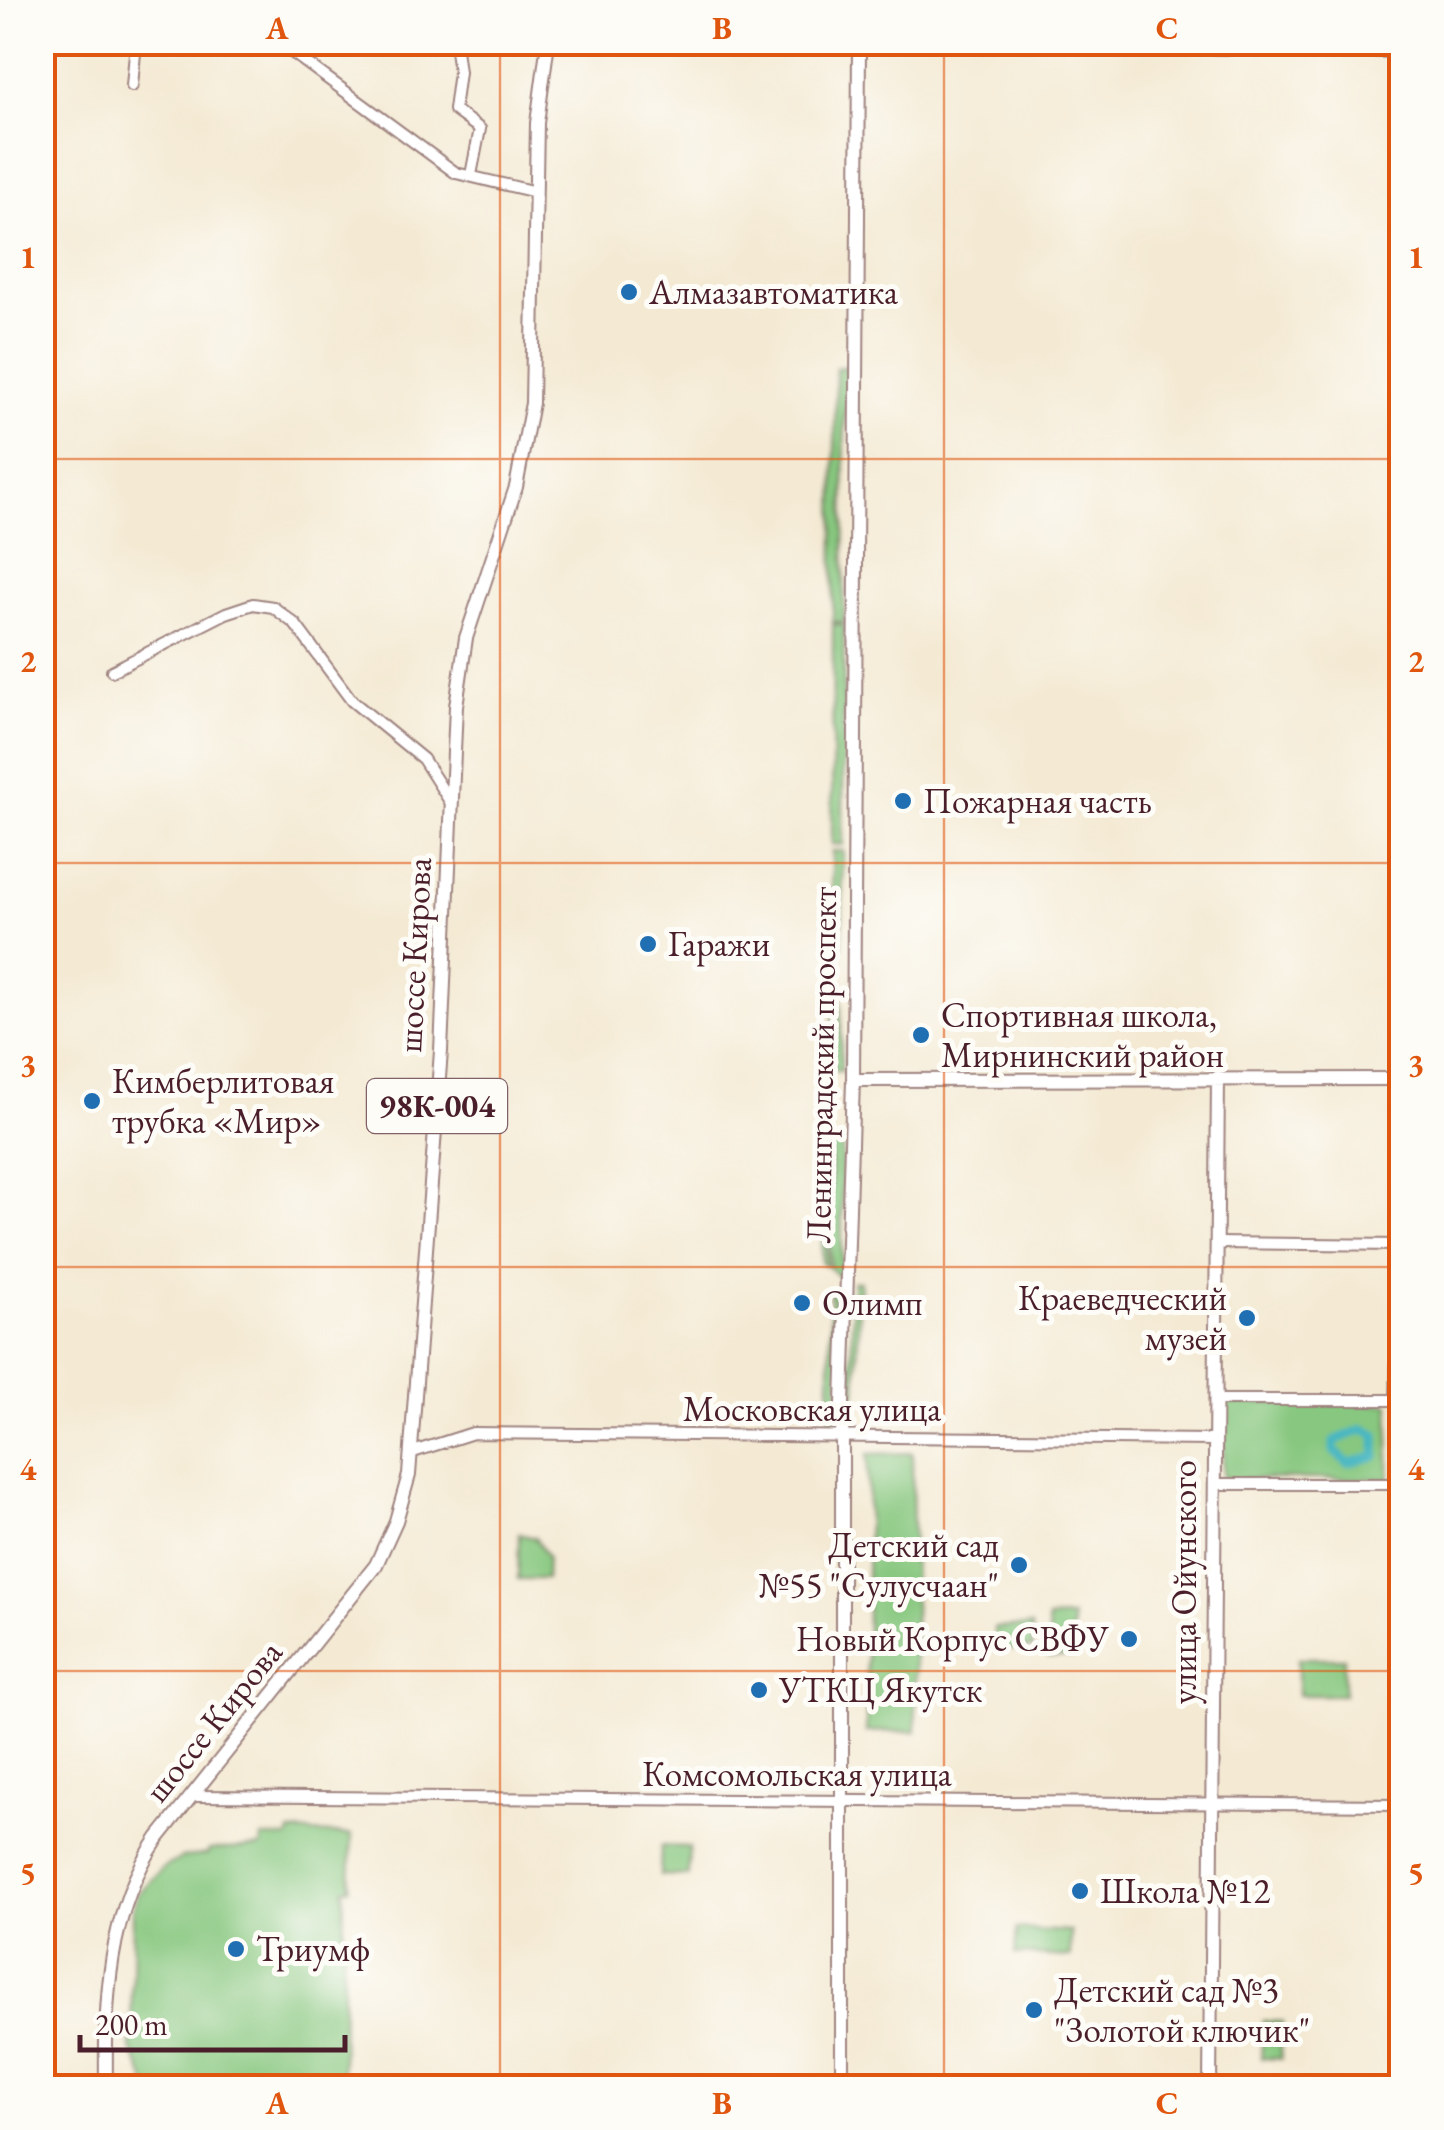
<svg xmlns="http://www.w3.org/2000/svg" width="1444" height="2130" font-family="'EB Garamond',serif">
  <style>
    .green { fill: #87c77f; stroke: #687355; stroke-width: 2.5 }
    .lines { fill: none; stroke-linecap: round; stroke-linejoin: round }
    .canal { stroke: #49b7c2; stroke-width: 9 }
    .minor-casing { stroke: #9f8480; stroke-width: 14 }
    .major-casing { stroke: #9f8480; stroke-width: 16 }
    .minor { stroke: #fff; stroke-width: 10 }
    .major { stroke: #fff; stroke-width: 12 }
    .grid { fill: none; stroke: #e0560e; stroke-width: 2.5; stroke-opacity: 0.55 }
    .poi-dot { fill: #1f6fb2; stroke: #fdfcf7; stroke-width: 4 }
    .labels { text-anchor: middle; stroke-width: 10; stroke-linejoin: round; paint-order: stroke }
    .shield { fill: #fdfcf7; stroke: #806168; stroke-width: 2.5 }
    .shield-label { font-size: 32px; font-weight: bold; fill: #4a1f2b }
    .poi-label { font-size: 35px; fill: #4a1f2b; stroke: #fdfcf7; text-anchor: start }
    .street-label { font-size: 35px; fill: #4a1f2b; stroke: #fdfcf7 }
    .neatline { fill: none; stroke: #e0560e; stroke-width: 4 }
    .grid-label { font-size: 32px; text-anchor: middle; font-weight: bold; fill: #e0560e }
  </style>
  <rect width="100%" height="100%" fill="#fdfcf7"/>
  <filter id="ink" filterUnits="userSpaceOnUse"><feTurbulence type="fractalNoise" baseFrequency=".01" numOctaves="2"/><feDisplacementMap in="SourceGraphic" scale="20" xChannelSelector="R" yChannelSelector="G"/><feConvolveMatrix kernelMatrix="1 2 1 2 8 2 1 2 1" color-interpolation-filters="sRGB"/></filter>
  <filter id="wash" filterUnits="userSpaceOnUse"><feTurbulence type="fractalNoise" baseFrequency=".0048" numOctaves="4" result="noise"/><feDisplacementMap in="SourceGraphic" scale="40" xChannelSelector="R" yChannelSelector="G"/><feGaussianBlur stdDeviation="2.25" result="paint"/><feColorMatrix in="noise" values="0 0 0 0 0 0 0 0 0 0 0 0 0 0 0 0 0 1.4 0 .05"/><feComposite in="paint" operator="in"/></filter>
  <g filter="url(#wash)">
    <rect width="100%" height="100%" fill="#f4ead4"/>
    <path class="green" d="M 847,367 L 845,399 L 844,622 L 833,622 L 836,368 Z
      M 833,624 L 844,625 L 843,845 L 832,844 Z
      M 832,851 L 843,851 L 842,948 L 833,957 Z
      M 833,976 L 841,982 L 841,1071 L 833,1071 Z
      M 828,1142 L 827,1266 L 822,1263 L 823,1143 Z
      M 831,1144 L 842,1144 L 842,1281 L 830,1268 Z
      M 853,1282 L 860,1282 L 855,1423 L 850,1422 Z
      M 830,1293 L 840,1293 L 839,1421 L 830,1427 Z
      M 1224,1402 L 1390,1404 L 1389,1479 L 1223,1479 Z
      M 912,1453 L 916,1731 L 866,1732 L 868,1454 Z
      M 519,1534 L 535,1538 L 547,1557 L 546,1579 L 518,1579 Z
      M 1072,1618 L 1073,1657 L 1049,1658 L 1048,1619 Z
      M 1031,1626 L 1033,1648 L 995,1650 L 994,1628 Z
      M 1298,1658 L 1344,1658 L 1344,1695 L 1298,1695 Z
      M 290,1832 L 352,1835 L 350,1888 L 344,1889 L 342,2087 L 149,2087 L 131,2049 L 133,1909 L 138,1894 L 163,1868 L 182,1858 L 208,1854 L 209,1850 L 261,1847 L 262,1838 L 289,1838 Z
      M 661,1846 L 689,1847 L 688,1876 L 660,1875 Z
      M 1017,1929 L 1071,1932 L 1070,1957 L 1015,1954 Z
      M 1263,2021 L 1282,2022 L 1281,2059 L 1261,2058 Z"/>
    <g class="lines">
      <path class="canal" d="M 1364,1429 L 1376,1435 L 1376,1456 L 1348,1463 L 1334,1451 L 1334,1441 Z"/>
    </g>
  </g>
  <g filter="url(#ink)">
    <g class="lines">
      <g class="minor-casing">
        <path id="minor" d="M 278,42 L 456,173 L 536,192
          M 455,42 L 459,72 L 454,110 L 480,129 L 471,175
          M 863,42 L 1402,52
          M 132,86 L 136,42
          M 112,671 L 226,613 L 253,604 L 273,607 L 295,624 L 352,701 L 423,759 L 451,803
          M 1216,1243 L 1401,1245
          M 1217,1400 L 1401,1400
          M 1396,1400 L 1401,1079
          M 413,1452 L 473,1433 L 1214,1440
          M 1215,1484 L 1402,1484
          M 192,1796 L 1402,1805"/>
      </g>
      <g class="major-casing">
        <path id="major" d="M 853,1080 L 1402,1079
          M 106,2088 C 105,2001 107,1912 158,1838 L 376,1565 L 396,1521 L 409,1475 L 441,1051 L 456,706 L 466,638 L 516,487 L 532,403 L 537,123 L 548,42
          M 842,2088 L 842,1436 L 853,1080 L 859,42
          M 1210,2088 L 1218,1077"/>
      </g>
      <use href="#minor" class="minor"/>
      <use href="#major" class="major"/>
    </g>
  </g>
  <path class="grid" d="M 500,42 L 500,2088M 944,42 L 944,2088M 42,459 L 1402,459M 42,863 L 1402,863M 42,1267 L 1402,1267M 42,1671 L 1402,1671"/>
  <g class="poi-dot">
    <circle cx="629" cy="292" r="10"/>
    <circle cx="903" cy="801" r="10"/>
    <circle cx="648" cy="944" r="10"/>
    <circle cx="921" cy="1035" r="10"/>
    <circle cx="92" cy="1101" r="10"/>
    <circle cx="802" cy="1303" r="10"/>
    <circle cx="1247" cy="1318" r="10"/>
    <circle cx="1019" cy="1565" r="10"/>
    <circle cx="1129" cy="1639" r="10"/>
    <circle cx="759" cy="1690" r="10"/>
    <circle cx="1080" cy="1891" r="10"/>
    <circle cx="236" cy="1949" r="10"/>
    <circle cx="1034" cy="2010" r="10"/>
  </g>
  <g class="labels">
    <rect class="shield" x="367" y="1079" width="140" height="54" rx="8"/>
    <g class="shield-label">
      <text x="437" y="1117">98К-004</text>
    </g>
    <g class="poi-label">
      <text x="649" y="304">Алмазавтоматика</text>
      <text x="923" y="813">Пожарная часть</text>
      <text x="668" y="956">Гаражи</text>
      <text x="941" y="1027">Спортивная школа,<tspan x="941" dy="40">Мирнинский район</tspan></text>
      <text x="112" y="1093">Кимберлитовая<tspan x="112" dy="40">трубка «Мир»</tspan></text>
      <text x="1227" y="1310" text-anchor="end">Краеведческий<tspan x="1227" dy="40">музей</tspan></text>
      <text x="822" y="1315">Олимп</text>
      <text x="999" y="1557" text-anchor="end">Детский сад<tspan x="999" dy="40">№55 "Сулусчаан"</tspan></text>
      <text x="1109" y="1651" text-anchor="end">Новый Корпус СВФУ</text>
      <text x="779" y="1702">УТКЦ Якутск</text>
      <text x="1100" y="1903">Школа №12</text>
      <text x="256" y="1961">Триумф</text>
      <text x="1054" y="2002">Детский сад №3<tspan x="1054" dy="40">"Золотой ключик"</tspan></text>
    </g>
    <g class="street-label">
      <text transform="translate(414 955) rotate(-87)" y="12">шоссе Кирова</text>
      <text transform="translate(821 1065) rotate(-89)" y="12">Ленинградский проспект</text>
      <text x="812" y="1421">Московская улица</text>
      <text transform="translate(1184 1582) rotate(-90)" y="12">улица Ойунского</text>
      <text transform="translate(213 1721) rotate(-51)" y="12">шоссе Кирова</text>
      <text x="797" y="1786">Комсомольская улица</text>
    </g>
  </g>
  <rect width="1444" height="2130" fill="none" stroke="#fdfcf7" stroke-width="110"/>
  <path d="M80 2035v15h265v-15" fill="none" stroke="#4a1f2b" stroke-width="5"/>
  <text x="95" y="2035" font-size="30" fill="#4a1f2b" stroke="#fdfcf7" stroke-width="8" paint-order="stroke">200 m</text>
  <rect x="55" y="55" width="1334" height="2020" class="neatline"/>
  <g class="grid-label">
    <text x="277" y="39">A</text>
    <text x="722" y="39">B</text>
    <text x="1167" y="39">C</text>
    <text x="28" y="268">1</text>
    <text x="1416" y="268">1</text>
    <text x="28" y="672">2</text>
    <text x="1416" y="672">2</text>
    <text x="28" y="1076">3</text>
    <text x="1416" y="1076">3</text>
    <text x="28" y="1480">4</text>
    <text x="1416" y="1480">4</text>
    <text x="28" y="1884">5</text>
    <text x="1416" y="1884">5</text>
    <text x="277" y="2114">A</text>
    <text x="722" y="2114">B</text>
    <text x="1167" y="2114">C</text>
  </g>
</svg>
